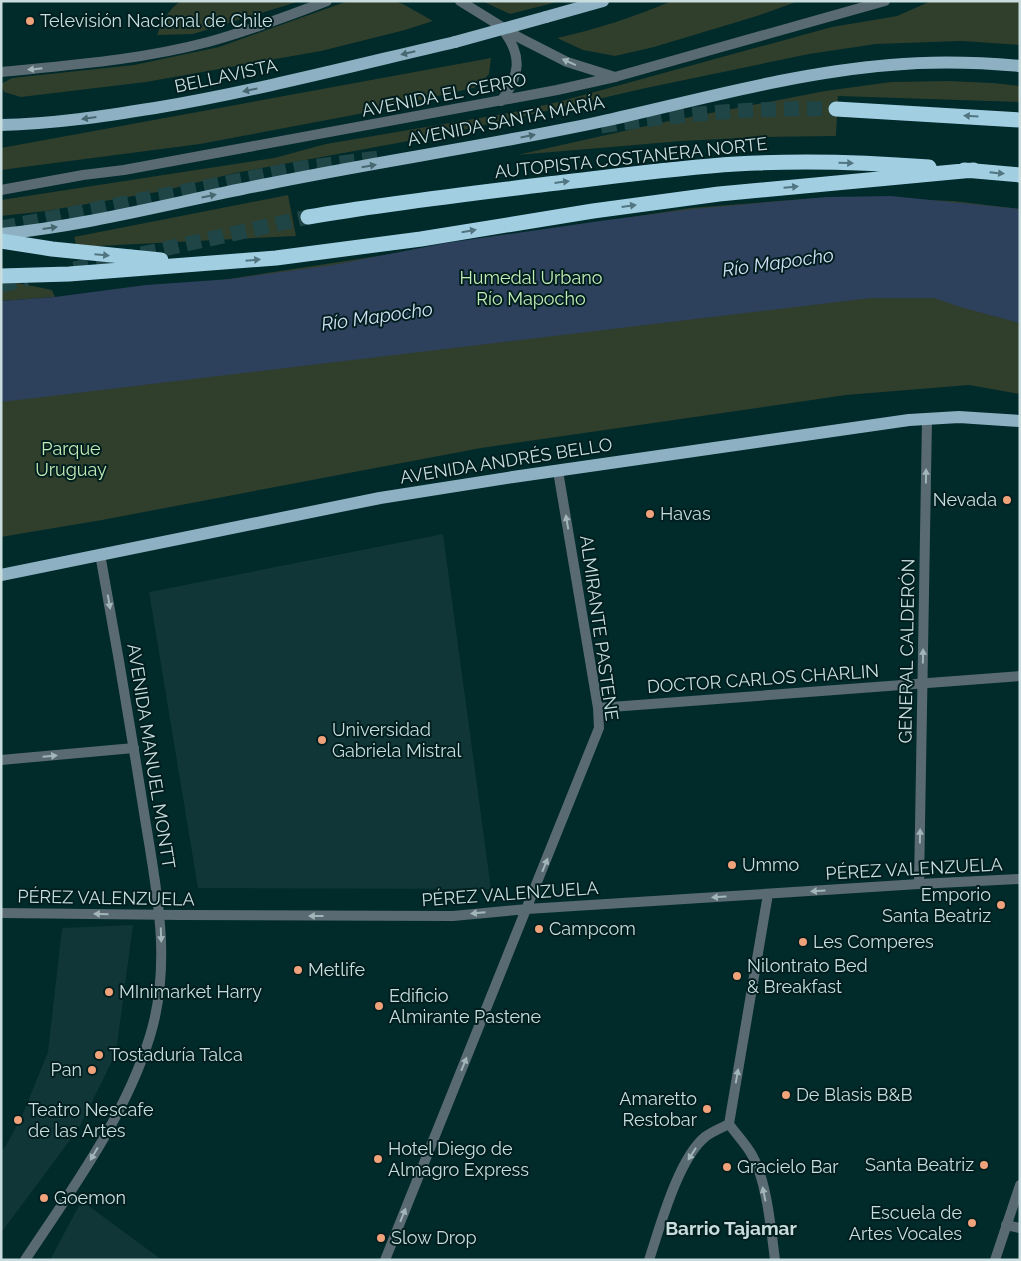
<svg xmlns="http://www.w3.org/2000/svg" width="1021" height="1261" font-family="Raleway,sans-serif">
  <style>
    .built { fill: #103637 }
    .green { fill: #303e2c }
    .water { fill: #2d405c }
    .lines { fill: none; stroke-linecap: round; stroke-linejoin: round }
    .motorway-tunnel { stroke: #1f4546; stroke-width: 15; stroke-dasharray: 15 8; stroke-linecap: butt }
    .minor { stroke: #596a72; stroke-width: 10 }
    .tertiary { stroke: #596a72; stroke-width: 10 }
    .primary { stroke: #8db1c2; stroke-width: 12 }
    .motorway { stroke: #a2cee2; stroke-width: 15 }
    .primary-bridge { stroke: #8db1c2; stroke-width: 12 }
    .oneway { fill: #486871 }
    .oneway2 { fill: #a2b5b8 }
    .oneway3 { fill: #527681 }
    .poi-dot { fill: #f0a27a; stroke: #021f20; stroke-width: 2 }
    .labels { text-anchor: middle; stroke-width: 4; stroke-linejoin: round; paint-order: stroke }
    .poi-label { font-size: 18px; fill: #c9ddde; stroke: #021f20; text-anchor: start }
    .street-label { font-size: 18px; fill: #c9ddde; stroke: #021f20 }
    .park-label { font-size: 18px; fill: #c2ebb5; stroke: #021f20 }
    .water-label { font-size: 19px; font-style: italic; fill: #d1e0f5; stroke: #021f20 }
    .neighbourhood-label { font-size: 19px; font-weight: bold; fill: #c9ddde; stroke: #021f20 }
  </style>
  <rect width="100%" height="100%" fill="#012a2b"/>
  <path class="built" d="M 443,534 L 491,889 L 198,888 L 149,592 Z
    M 133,925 L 116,1053 L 79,1128 L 1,1233 L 1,1148 L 4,1149 L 22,1116 L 48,1052 L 62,928 Z
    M 82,1200 L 82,1201 L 162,1260 L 50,1260 Z"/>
  <path class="green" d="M 181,1 L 300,1 L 193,34 L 157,35 C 162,22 169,8 181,1 Z
    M 348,1 L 394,1 L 403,4 L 433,21 L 405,30 L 321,51 L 146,82 L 21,97 L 4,92 L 1,84 L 12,78 L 134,65 L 219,47 Z
    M 482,1 L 561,1 L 510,14 Z
    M 672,1 L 799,1 L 757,16 L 654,47 L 615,56 L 583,50 L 557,38 C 597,29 634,17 672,1 Z
    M 931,1 L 1020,1 L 1020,45 L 961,41 L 876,44 L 809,54 L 646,88 L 441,135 L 235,173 L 163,191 L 46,211 L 1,216 L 1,200 L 274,158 L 326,144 L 514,112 L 558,102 L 832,27 L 897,16 Z
    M 491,58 L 489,74 L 477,87 L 364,113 L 200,144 L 1,170 L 1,148 Z
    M 948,81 L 993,83 L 1020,86 L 1020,102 L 838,96 L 836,136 L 761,137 L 682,141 L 517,155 L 664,122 L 825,91 L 891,82 Z
    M 288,195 L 296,236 L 77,247 L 74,237 Z
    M 830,197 L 954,201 L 1020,209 L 1020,322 L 1007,319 L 1020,323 L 1020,394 L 969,385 L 846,395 L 481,448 L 102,520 L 1,537 L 1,314 L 690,208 Z
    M 1,282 L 13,282 L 52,290 L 55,297 L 1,301 Z"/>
  <path class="water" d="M 891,196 L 1020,209 L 1020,323 L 960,307 L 934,298 L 871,298 L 1,402 L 1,301 L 55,297 L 146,285 L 231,279 L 333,265 L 446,243 L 600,221 L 693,209 L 827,197 Z"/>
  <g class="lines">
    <path class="motorway-tunnel" d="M 601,126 C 682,114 755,107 836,109
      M 1,228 L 295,169 L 378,158
      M 74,269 L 308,217
      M 1,285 L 27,279"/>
    <path class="minor" d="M 460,1 L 520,38 L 567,62 L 615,77
      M 1,72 C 71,65 140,60 208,42 C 248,31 288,16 327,1
      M 501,101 C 520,76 523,56 503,30
      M 598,708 L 1020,676
      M 1,760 L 134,748
      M 1,913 L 181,915 L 453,916 L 527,909 L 919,884
      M 729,1124 L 768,894
      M 729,1124 C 736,1134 746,1144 752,1155 C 767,1181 771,1230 775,1260
      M 1006,1225 L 1020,1228
      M 385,1260 L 599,728 L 598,708 L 558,471
      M 649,1260 C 660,1227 678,1159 705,1137 C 711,1132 721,1128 729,1124"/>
    <path class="tertiary" d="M 1,190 L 83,175 L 124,170 L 557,90 L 615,77 L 885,1
      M 927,419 L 919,884 L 1020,879
      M 25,1260 C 72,1189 125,1117 150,1036 C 174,958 154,878 142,800 C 129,718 115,636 100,554
      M 995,1260 L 1020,1185"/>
    <path class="primary" d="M 546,17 L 603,1
      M 1,125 C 53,124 105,116 155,108 C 256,91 356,65 455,42
      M 1,234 C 90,225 175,202 262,185 C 374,162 487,146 599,122 C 695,101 792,73 890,65 C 933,61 976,62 1020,66
      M 1,575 L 380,498 L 513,477 L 909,420 L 959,417 L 1020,421"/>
    <path class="motorway" d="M 836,109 L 1020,120
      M 964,170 L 1020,175
      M 308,217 C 388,203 468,194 548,184 C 610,177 673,168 736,164 C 800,160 865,162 929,167
      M 1,241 L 52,249 L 161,260
      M 1,276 L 69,274 L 276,258 L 421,239 L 593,211 L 719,194 L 974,170"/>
    <path class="primary-bridge" d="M 455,42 L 546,17"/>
  </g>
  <defs><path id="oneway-solid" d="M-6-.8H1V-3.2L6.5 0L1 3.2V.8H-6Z" transform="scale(1.25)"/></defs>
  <g class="oneway">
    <use href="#oneway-solid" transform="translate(408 53) rotate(167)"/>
    <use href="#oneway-solid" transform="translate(250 90) rotate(168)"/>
    <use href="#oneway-solid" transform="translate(89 118) rotate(172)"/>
    <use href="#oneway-solid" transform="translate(528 136) rotate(-11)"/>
    <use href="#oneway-solid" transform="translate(369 166) rotate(-10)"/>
    <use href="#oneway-solid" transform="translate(209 196) rotate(-12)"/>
    <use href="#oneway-solid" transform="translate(50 228) rotate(-8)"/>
  </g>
  <g class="oneway2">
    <use href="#oneway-solid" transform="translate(569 62) rotate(-156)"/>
    <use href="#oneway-solid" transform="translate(35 69) rotate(174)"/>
    <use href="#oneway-solid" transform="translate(926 476) rotate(-89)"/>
    <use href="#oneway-solid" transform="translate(567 522) rotate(-100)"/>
    <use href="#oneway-solid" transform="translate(109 602) rotate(80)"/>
    <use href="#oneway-solid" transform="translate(923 656) rotate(-89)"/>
    <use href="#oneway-solid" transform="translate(50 756) rotate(-5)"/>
    <use href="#oneway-solid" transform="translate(920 836) rotate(-89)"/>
    <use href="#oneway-solid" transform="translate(545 865) rotate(-68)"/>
    <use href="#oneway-solid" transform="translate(818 891) rotate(176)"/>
    <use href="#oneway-solid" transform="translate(719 897) rotate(176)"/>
    <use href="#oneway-solid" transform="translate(478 913) rotate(175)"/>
    <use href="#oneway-solid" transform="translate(101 914) rotate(-179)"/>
    <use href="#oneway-solid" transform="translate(316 916) rotate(-180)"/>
    <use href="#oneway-solid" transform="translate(161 935) rotate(88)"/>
    <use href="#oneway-solid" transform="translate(464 1064) rotate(-68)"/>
    <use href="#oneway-solid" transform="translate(737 1076) rotate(-80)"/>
    <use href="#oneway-solid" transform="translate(94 1154) rotate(121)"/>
    <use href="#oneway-solid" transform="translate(692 1154) rotate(123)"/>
    <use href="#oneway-solid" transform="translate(764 1194) rotate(-102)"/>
    <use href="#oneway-solid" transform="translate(403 1215) rotate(-68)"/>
  </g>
  <g class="oneway3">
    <use href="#oneway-solid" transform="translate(971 116) rotate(-176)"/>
    <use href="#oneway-solid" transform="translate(846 163) rotate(2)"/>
    <use href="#oneway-solid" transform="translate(997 173) rotate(6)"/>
    <use href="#oneway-solid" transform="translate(562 182) rotate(-7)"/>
    <use href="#oneway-solid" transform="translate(791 187) rotate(-5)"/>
    <use href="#oneway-solid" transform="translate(629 206) rotate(-8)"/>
    <use href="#oneway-solid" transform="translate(469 231) rotate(-10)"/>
    <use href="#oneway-solid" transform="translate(102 255) rotate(5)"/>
    <use href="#oneway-solid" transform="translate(253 260) rotate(-5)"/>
  </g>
  <g class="poi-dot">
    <circle cx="30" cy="21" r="5"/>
    <circle cx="1007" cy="500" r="5"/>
    <circle cx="650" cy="514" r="5"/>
    <circle cx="322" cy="740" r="5"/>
    <circle cx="732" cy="865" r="5"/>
    <circle cx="1001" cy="905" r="5"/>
    <circle cx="539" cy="929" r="5"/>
    <circle cx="803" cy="942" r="5"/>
    <circle cx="298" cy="970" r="5"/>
    <circle cx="737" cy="976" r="5"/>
    <circle cx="109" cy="992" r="5"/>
    <circle cx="379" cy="1006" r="5"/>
    <circle cx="99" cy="1055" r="5"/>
    <circle cx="92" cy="1070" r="5"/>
    <circle cx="786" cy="1095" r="5"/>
    <circle cx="707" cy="1109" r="5"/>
    <circle cx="18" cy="1120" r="5"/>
    <circle cx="378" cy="1159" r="5"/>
    <circle cx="984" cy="1165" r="5"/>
    <circle cx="727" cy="1167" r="5"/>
    <circle cx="44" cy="1198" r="5"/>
    <circle cx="972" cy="1223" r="5"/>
    <circle cx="381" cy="1238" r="5"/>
  </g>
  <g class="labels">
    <g class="poi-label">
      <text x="40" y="27">Televisión Nacional de Chile</text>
      <text x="997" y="506" text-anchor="end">Nevada</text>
      <text x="660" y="520">Havas</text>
      <text x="332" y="736">Universidad<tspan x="332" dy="21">Gabriela Mistral</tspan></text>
      <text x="742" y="871">Ummo</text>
      <text x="991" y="901" text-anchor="end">Emporio<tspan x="991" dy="21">Santa Beatriz</tspan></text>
      <text x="549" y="935">Campcom</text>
      <text x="813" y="948">Les Comperes</text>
      <text x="747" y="972">Nilontrato Bed<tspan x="747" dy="21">&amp; Breakfast</tspan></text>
      <text x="308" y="976">Metlife</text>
      <text x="119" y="998">MInimarket Harry</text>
      <text x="389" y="1002">Edificio<tspan x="389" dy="21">Almirante Pastene</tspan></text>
      <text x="109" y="1061">Tostaduría Talca</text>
      <text x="82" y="1076" text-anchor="end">Pan</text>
      <text x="796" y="1101">De Blasis B&amp;B</text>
      <text x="697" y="1105" text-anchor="end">Amaretto<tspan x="697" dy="21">Restobar</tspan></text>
      <text x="28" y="1116">Teatro Nescafe<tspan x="28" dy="21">de las Artes</tspan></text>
      <text x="388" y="1155">Hotel Diego de<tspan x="388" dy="21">Almagro Express</tspan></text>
      <text x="974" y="1171" text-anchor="end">Santa Beatriz</text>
      <text x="737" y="1173">Gracielo Bar</text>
      <text x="54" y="1204">Goemon</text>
      <text x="962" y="1219" text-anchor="end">Escuela de<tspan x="962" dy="21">Artes Vocales</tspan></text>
      <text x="391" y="1244">Slow Drop</text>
    </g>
    <g class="street-label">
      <text transform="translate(226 76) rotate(-12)" y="6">BELLAVISTA</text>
      <text transform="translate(444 95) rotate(-11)" y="6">AVENIDA EL CERRO</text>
      <text transform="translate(506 121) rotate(-11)" y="6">AVENIDA SANTA MARÍA</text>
      <text transform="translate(631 158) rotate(-6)" y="6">AUTOPISTA COSTANERA NORTE</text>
      <text transform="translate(506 461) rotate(-9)" y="6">AVENIDA ANDRÉS BELLO</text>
      <text transform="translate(599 628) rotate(82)" y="6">ALMIRANTE PASTENE</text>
      <text transform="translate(907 651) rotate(-89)" y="6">GENERAL CALDERÓN</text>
      <text transform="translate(763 679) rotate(-4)" y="6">DOCTOR CARLOS CHARLIN</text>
      <text transform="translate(151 756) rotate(81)" y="6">AVENIDA MANUEL MONTT</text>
      <text transform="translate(914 869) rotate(-3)" y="6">PÉREZ VALENZUELA</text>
      <text transform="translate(510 894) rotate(-4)" y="6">PÉREZ VALENZUELA</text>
      <text transform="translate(106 898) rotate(1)" y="6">PÉREZ VALENZUELA</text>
    </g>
    <g class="park-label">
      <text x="531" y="284">Humedal Urbano<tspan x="531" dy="21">Río Mapocho</tspan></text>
      <text x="71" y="455">Parque<tspan x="71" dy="21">Uruguay</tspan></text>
    </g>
    <g class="water-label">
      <text transform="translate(778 262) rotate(-8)" y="7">Río Mapocho</text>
      <text transform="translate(377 316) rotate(-8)" y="7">Río Mapocho</text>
    </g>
    <g class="neighbourhood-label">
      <text x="731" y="1235">Barrio Tajamar</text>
    </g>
  </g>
  <rect width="1021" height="1261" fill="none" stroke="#c9ddde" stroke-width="5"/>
</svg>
